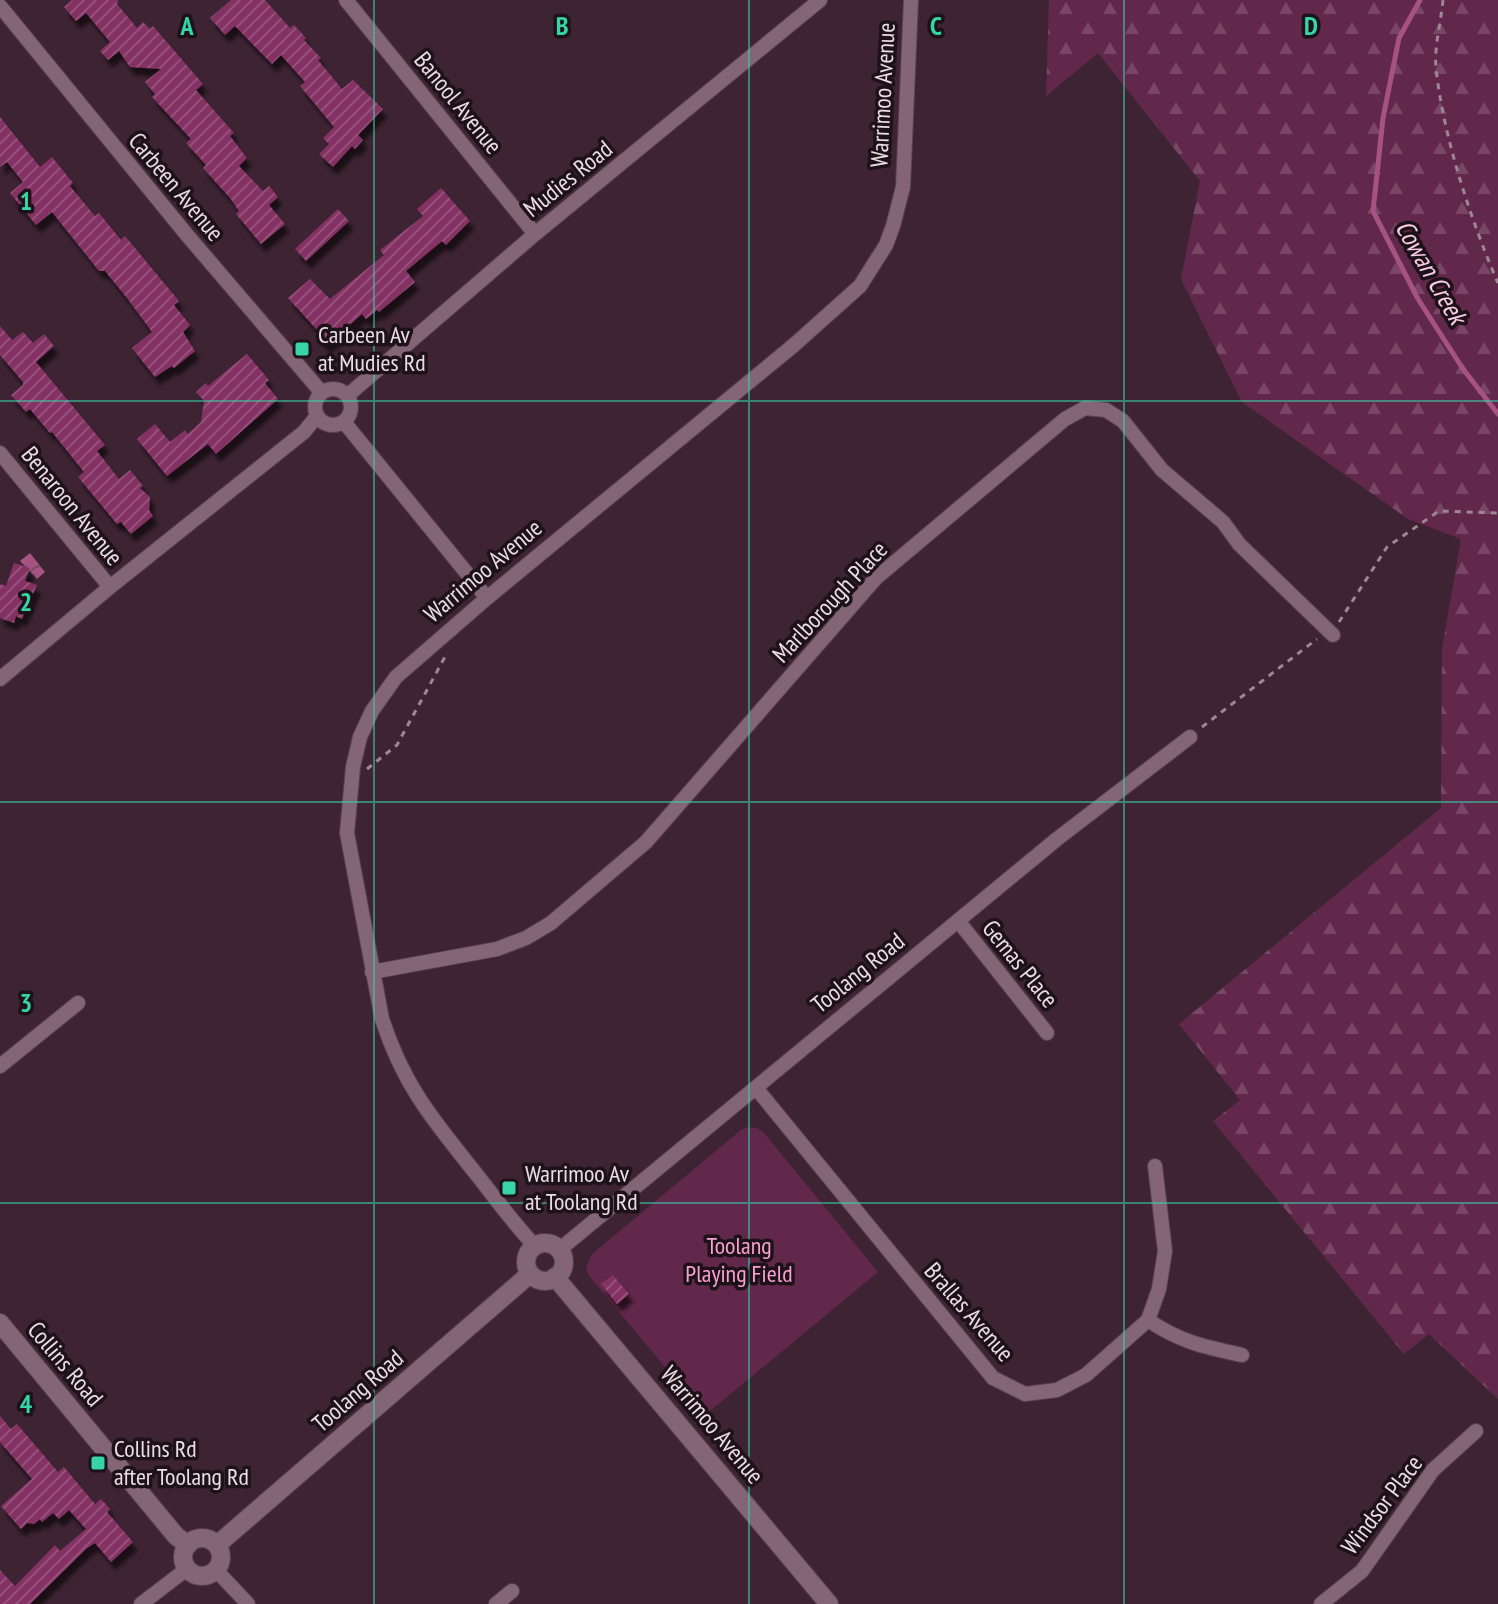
<svg xmlns="http://www.w3.org/2000/svg" width="1498" height="1604" font-family="'PT Sans Narrow',sans-serif">
  <style>
    .forest { fill: url(#forest-firs) }
    .park { fill: #62284b }
    .water { fill: url(#water-waves) }
    .lines { fill: none; stroke-linecap: round; stroke-linejoin: round }
    .stream { stroke: #a65384; stroke-width: 5 }
    .building { fill: url(#building-hatch); filter: url(#shadow) }
    .minor-casing { stroke: #58434f; stroke-width: 16 }
    .tertiary-casing { stroke: #58434f; stroke-width: 20 }
    .path { stroke: #9d8793; stroke-width: 3; stroke-dasharray: 6 6; stroke-linecap: butt }
    .minor { stroke: #836575; stroke-width: 14 }
    .tertiary { stroke: #836575; stroke-width: 18 }
    .grid { fill: none; stroke: #36d4a7; stroke-width: 2; stroke-opacity: 0.55 }
    .poi-dot { fill: #36d4a7; stroke: #1d1218; stroke-width: 3 }
    .labels { text-anchor: middle; stroke-width: 7; stroke-linejoin: round; paint-order: stroke }
    .street-label { font-size: 24px; fill: #eddce4; stroke: #1d1218 }
    .poi-label { font-size: 24px; fill: #eddce4; stroke: #1d1218; text-anchor: start }
    .park-label { font-size: 24px; fill: #fba0d3; stroke: #1d1218 }
    .water-label { font-size: 26px; font-style: italic; fill: #fbcce5; stroke: #1d1218 }
    .grid-label { font-size: 26px; text-anchor: middle; font-weight: bold; fill: #36d4a7; stroke: #1d1218; stroke-width: 7; stroke-linejoin: round; paint-order: stroke }
  </style>
  <defs>
    <pattern id="forest-firs" width="22" height="20" patternUnits="userSpaceOnUse" patternTransform="scale(2)"><rect width="22" height="20" fill="#62284b"/><path d="M5 1l3.5 6h-7zM16 11l3.5 6h-7z" fill="#794765"/></pattern>
    <pattern id="water-waves" width="16" height="10" patternUnits="userSpaceOnUse" patternTransform="scale(2)"><rect width="16" height="10" fill="#a65384"/><path d="M0 5q4-4 8 0t8 0" fill="none" stroke="#7b4b67"/></pattern>
    <pattern id="building-hatch" width="6" height="6" patternUnits="userSpaceOnUse" patternTransform="scale(2)"><rect width="6" height="6" fill="#833364"/><path d="M-1 1l2-2M0 6l6-6M5 7l2-2" fill="none" stroke="#95507a"/></pattern>
    <filter id="shadow"><feDropShadow dx="4.5" dy="8" stdDeviation="2" flood-color="#0009"/></filter>
  </defs>
  <rect width="100%" height="100%" fill="#3e2433"/>
  <path class="forest" d="M 1049,0 L 1498,0 L 1498,1399 L 1429,1334 L 1404,1354 L 1213,1121 L 1240,1100 L 1179,1024 L 1441,808 L 1442,649 L 1461,539 L 1408,519 L 1242,402 L 1181,279 L 1200,181 L 1098,53 L 1046,96 Z"/>
  <path class="park" d="M 749,1127 L 757,1128 L 764,1133 L 878,1272 L 705,1415 L 589,1276 L 586,1269 L 591,1255 L 741,1130 Z"/>
  <path class="water" d="M 30,553 L 45,572 L 37,579 L 20,561 Z"/>
  <g class="lines">
    <path class="stream" d="M 1420,0 L 1399,38 L 1383,118 L 1373,211 L 1418,299 L 1463,369 L 1498,414"/>
  </g>
  <path class="building" d="M 72,0 L 118,0 L 117,4 L 137,28 L 143,22 L 150,29 L 153,26 L 203,84 L 196,90 L 234,133 L 230,136 L 247,158 L 239,166 L 263,191 L 269,186 L 278,197 L 269,205 L 285,224 L 261,244 L 236,214 L 239,211 L 230,198 L 203,168 L 206,165 L 186,143 L 191,139 L 152,97 L 155,94 L 145,82 L 161,69 L 130,67 L 119,51 L 108,60 L 100,51 L 110,42 L 86,13 L 76,21 L 64,7 Z
    M 231,0 L 265,0 L 290,28 L 294,25 L 306,38 L 304,40 L 321,58 L 318,60 L 342,89 L 353,80 L 383,109 L 358,135 L 363,140 L 355,149 L 352,146 L 333,167 L 319,154 L 329,144 L 323,138 L 334,127 L 300,86 L 305,82 L 281,55 L 272,64 L 235,26 L 225,35 L 210,18 Z
    M 0,117 L 40,167 L 52,157 L 73,183 L 70,186 L 95,216 L 99,213 L 121,240 L 125,236 L 179,301 L 174,305 L 190,325 L 183,332 L 195,351 L 174,368 L 172,366 L 155,377 L 132,348 L 152,332 L 127,298 L 105,271 L 99,271 L 52,212 L 36,225 L 10,193 L 23,182 L 7,162 L 0,167 Z
    M 441,188 L 470,221 L 446,245 L 442,241 L 406,271 L 415,282 L 379,312 L 377,310 L 366,319 L 362,314 L 326,346 L 315,334 L 318,331 L 288,298 L 310,279 L 330,299 L 384,255 L 380,250 L 423,216 L 417,209 Z
    M 338,209 L 349,221 L 306,261 L 295,249 Z
    M 0,326 L 12,340 L 23,332 L 33,343 L 44,334 L 54,346 L 36,362 L 105,445 L 97,451 L 119,479 L 130,470 L 143,486 L 140,488 L 150,497 L 149,510 L 153,516 L 131,534 L 121,522 L 117,524 L 78,477 L 84,472 L 52,432 L 50,433 L 30,409 L 26,412 L 11,395 L 23,385 L 23,382 L 0,355 Z
    M 247,354 L 269,380 L 265,383 L 278,399 L 216,454 L 208,444 L 167,476 L 137,439 L 155,424 L 170,442 L 185,430 L 188,434 L 201,422 L 204,401 L 196,392 L 206,383 L 208,386 Z
    M 14,563 L 30,568 L 25,581 L 37,585 L 22,619 L 16,616 L 14,623 L 0,618 L 0,584 L 6,586 Z
    M 613,1275 L 629,1294 L 617,1304 L 601,1284 Z
    M 0,1416 L 11,1429 L 17,1424 L 58,1472 L 64,1467 L 95,1504 L 101,1499 L 110,1509 L 107,1512 L 133,1542 L 111,1562 L 95,1543 L 87,1548 L 30,1604 L 0,1604 L 0,1570 L 15,1586 L 55,1545 L 60,1551 L 86,1529 L 69,1510 L 59,1519 L 53,1513 L 42,1522 L 40,1519 L 34,1524 L 27,1523 L 21,1529 L 1,1506 L 32,1479 L 0,1442 Z"/>
  <g class="lines">
    <g class="minor-casing">
      <path id="minor" d="M 346,0 L 535,234
        M 0,6 L 187,235 L 322,393
        M315 407a18 18 0 1 1 36 0a18 18 0 1 1-36 0Z
        M 347,396 L 535,234 L 820,0
        M 344,422 L 487,598
        M 0,453 L 110,587
        M 0,679 L 110,587 L 304,432 L 317,416
        M 959,922 L 1047,1033
        M 372,972 L 497,949 L 526,938 L 551,923 L 646,842 L 876,578 L 1065,419 L 1085,408 L 1106,410 L 1123,421 L 1162,470 L 1223,522 L 1239,544 L 1333,635
        M 0,1066 L 78,1003
        M 756,1088 L 993,1378 L 1025,1394 L 1057,1390 L 1086,1375 L 1148,1320 L 1159,1289 L 1165,1251 L 1155,1166
        M 535,1246 C 514,1224 496,1199 477,1175 C 434,1121 404,1087 382,1019 L 347,833 L 353,767 L 360,737 L 372,711 L 396,677 L 487,598 L 794,345 L 860,286 L 886,245 L 893,226 L 903,187 L 911,0
        M 559,1250 L 1057,839 L 1190,737
        M 1148,1320 C 1180,1342 1205,1347 1242,1355
        M 216,1570 L 248,1604
        M 141,1604 L 188,1568
        M 496,1604 L 512,1591
        M 1321,1604 L 1362,1571 L 1433,1470 L 1476,1431"/>
    </g>
    <g class="tertiary-casing">
      <path id="tertiary" d="M526 1262a19 19 0 1 1 38 0a19 19 0 1 1-38 0Z
        M 555,1277 L 829,1604
        M 0,1323 L 176,1536 L 188,1545
        M183 1557a19 19 0 1 1 38 0a19 19 0 1 1-38 0Z
        M 217,1545 L 530,1274"/>
    </g>
    <path class="path" d="M 1443,0 C 1441,22 1434,47 1436,68 C 1443,136 1471,221 1498,283
      M 1339,622 L 1387,547 L 1439,511 L 1498,513
      M 1202,727 L 1317,639
      M 367,769 L 397,745 L 446,655"/>
    <use href="#minor" class="minor"/>
    <use href="#tertiary" class="tertiary"/>
  </g>
  <path class="grid" d="M 374,0 L 374,1604M 749,0 L 749,1604M 1124,0 L 1124,1604M 0,401 L 1498,401M 0,802 L 1498,802M 0,1203 L 1498,1203"/>
  <g class="poi-dot">
    <rect x="294" y="341" width="16" height="16" rx="4"/>
    <rect x="501" y="1180" width="16" height="16" rx="4"/>
    <rect x="90" y="1455" width="16" height="16" rx="4"/>
  </g>
  <g class="labels">
    <g class="street-label">
      <text transform="translate(883 95) rotate(-87)" y="8">Warrimoo Avenue</text>
      <text transform="translate(458 103) rotate(51)" y="8">Banool Avenue</text>
      <text transform="translate(568 179) rotate(-39)" y="8">Mudies Road</text>
      <text transform="translate(176 187) rotate(50)" y="8">Carbeen Avenue</text>
      <text transform="translate(72 506) rotate(51)" y="8">Benaroon Avenue</text>
      <text transform="translate(483 571) rotate(-40)" y="8">Warrimoo Avenue</text>
      <text transform="translate(830 602) rotate(-47)" y="8">Marlborough Place</text>
      <text transform="translate(1020 964) rotate(51)" y="8">Gemas Place</text>
      <text transform="translate(858 973) rotate(-39)" y="8">Toolang Road</text>
      <text transform="translate(969 1312) rotate(49)" y="8">Brallas Avenue</text>
      <text transform="translate(65 1364) rotate(50)" y="8">Collins Road</text>
      <text transform="translate(358 1391) rotate(-41)" y="8">Toolang Road</text>
      <text transform="translate(712 1425) rotate(50)" y="8">Warrimoo Avenue</text>
      <text transform="translate(1382 1505) rotate(-53)" y="8">Windsor Place</text>
    </g>
    <g class="poi-label">
      <text x="318" y="343">Carbeen Av<tspan x="318" dy="28">at Mudies Rd</tspan></text>
      <text x="525" y="1182">Warrimoo Av<tspan x="525" dy="28">at Toolang Rd</tspan></text>
      <text x="114" y="1457">Collins Rd<tspan x="114" dy="28">after Toolang Rd</tspan></text>
    </g>
    <g class="park-label">
      <text x="739" y="1254">Toolang<tspan x="739" dy="28">Playing Field</tspan></text>
    </g>
    <g class="water-label">
      <text transform="translate(1431 272) rotate(60)" y="9">Cowan Creek</text>
    </g>
  </g>
  <g class="grid-label">
    <text x="187" y="35">A</text>
    <text x="562" y="35">B</text>
    <text x="936" y="35">C</text>
    <text x="1311" y="35">D</text>
    <text x="26" y="210">1</text>
    <text x="26" y="611">2</text>
    <text x="26" y="1012">3</text>
    <text x="26" y="1413">4</text>
  </g>
</svg>
